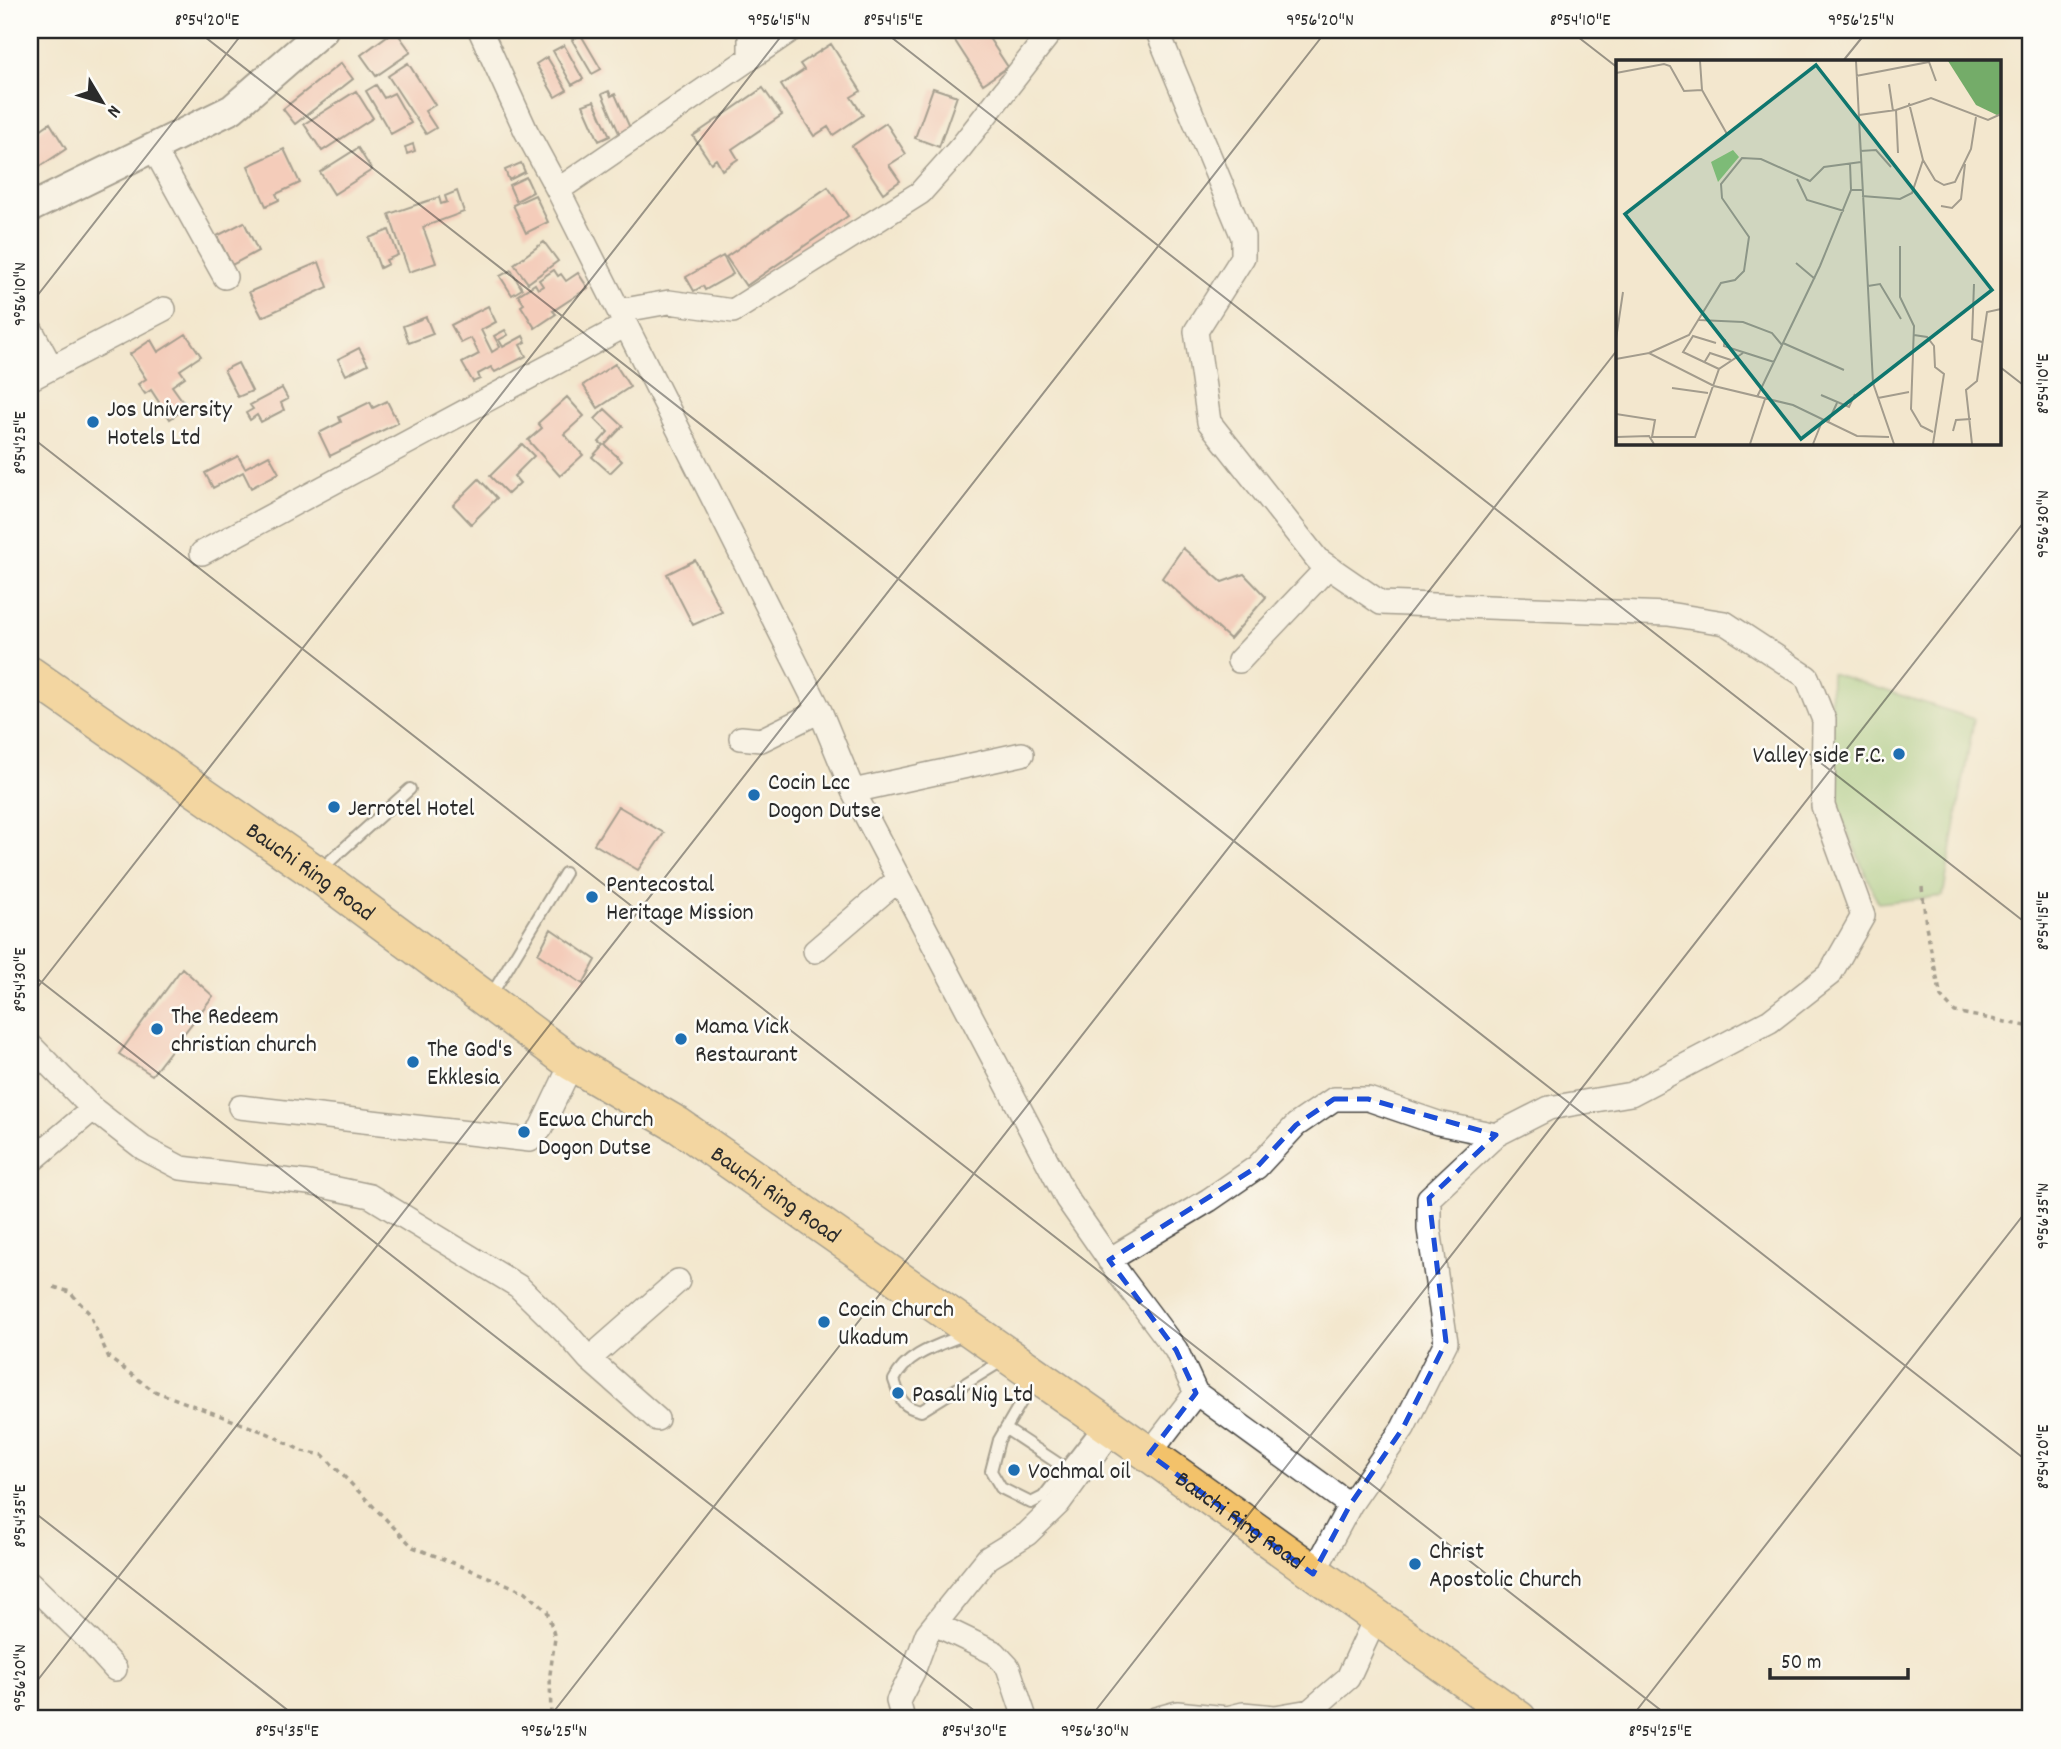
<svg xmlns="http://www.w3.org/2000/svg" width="2061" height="1749" font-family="Dekko,sans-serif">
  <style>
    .green { fill: #91c779; stroke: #5e7952; stroke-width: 2 }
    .building { fill: #f6aca3 }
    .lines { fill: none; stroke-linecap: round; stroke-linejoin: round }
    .service-casing { stroke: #494743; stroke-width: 14 }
    .minor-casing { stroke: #494743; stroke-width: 26 }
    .tertiary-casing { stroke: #494743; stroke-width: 32 }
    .primary-casing { stroke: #494743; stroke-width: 38 }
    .path { stroke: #494743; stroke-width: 3.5; stroke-dasharray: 5 5; stroke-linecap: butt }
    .service { stroke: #fff; stroke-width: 10 }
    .minor { stroke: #fff; stroke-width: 23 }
    .tertiary { stroke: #fff; stroke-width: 28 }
    .primary { stroke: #f3c26a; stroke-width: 35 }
    .marked { fill: none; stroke: #1d4ed8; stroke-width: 5; stroke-dasharray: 14 9; stroke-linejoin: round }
    .ticks { fill: none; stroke: #2b2b2b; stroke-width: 2; stroke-opacity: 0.45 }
    .poi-dot { fill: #1f6fb2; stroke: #fdfcf7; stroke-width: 2.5 }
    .labels { text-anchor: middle; stroke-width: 5; stroke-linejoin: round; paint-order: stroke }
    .poi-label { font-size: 24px; fill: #2b2b2b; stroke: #fdfcf7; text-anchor: start }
    .street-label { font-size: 24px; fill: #2b2b2b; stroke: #fdfcf7 }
    .inset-road { fill: none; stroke: #a39c8d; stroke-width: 2 }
    .view { fill: #0f766e; fill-opacity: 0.15; stroke: #0f766e; stroke-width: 3.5 }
    .inset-edge { fill: none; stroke: #2b2b2b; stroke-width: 3.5 }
    .neatline { fill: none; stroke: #2b2b2b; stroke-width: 2.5 }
    .ticks-label { font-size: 18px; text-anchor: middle; fill: #2b2b2b }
  </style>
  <rect width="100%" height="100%" fill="#fdfcf7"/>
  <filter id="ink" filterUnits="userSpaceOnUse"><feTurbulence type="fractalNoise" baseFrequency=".0143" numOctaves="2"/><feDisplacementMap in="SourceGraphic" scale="14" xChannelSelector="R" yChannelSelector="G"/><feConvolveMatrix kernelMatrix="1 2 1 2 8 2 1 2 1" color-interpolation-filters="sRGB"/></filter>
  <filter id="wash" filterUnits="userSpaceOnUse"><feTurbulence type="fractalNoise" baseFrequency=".00686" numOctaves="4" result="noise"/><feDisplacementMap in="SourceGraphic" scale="28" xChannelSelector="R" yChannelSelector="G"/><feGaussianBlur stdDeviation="1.57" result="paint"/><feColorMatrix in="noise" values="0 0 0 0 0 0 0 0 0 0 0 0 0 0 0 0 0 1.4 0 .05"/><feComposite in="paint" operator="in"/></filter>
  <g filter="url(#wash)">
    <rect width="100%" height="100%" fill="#f3e7ce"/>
    <path class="green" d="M 1831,673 L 1974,719 L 1943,896 L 1878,903 L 1829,789 Z"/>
    <g id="blocks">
      <path class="building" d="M 395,30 L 411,52 L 376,76 L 361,55 Z
        M 948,30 L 997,30 L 999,32 L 989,38 L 1008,67 L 983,84 Z
        M 581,35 L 601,69 L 592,74 L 572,40 Z
        M 831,44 L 861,91 L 851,97 L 863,115 L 833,135 L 828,127 L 814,136 L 781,85 L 804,70 L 800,64 Z
        M 564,45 L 583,79 L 572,85 L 553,51 Z
        M 547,57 L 567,90 L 555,97 L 536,64 Z
        M 341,63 L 353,79 L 295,124 L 283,109 Z
        M 408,63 L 435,105 L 425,111 L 436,128 L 426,134 L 388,76 Z
        M 376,85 L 384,98 L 394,93 L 411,123 L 391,134 L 366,91 Z
        M 763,88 L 782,115 L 732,149 L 738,159 L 722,170 L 716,159 L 711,163 L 693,136 Z
        M 933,88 L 957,96 L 939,147 L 915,138 Z
        M 356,91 L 373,118 L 322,151 L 304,124 Z
        M 609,91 L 611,96 L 615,94 L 630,128 L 619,133 L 602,94 Z
        M 594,101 L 610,136 L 599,141 L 583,105 Z
        M 50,123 L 66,149 L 36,169 L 30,159 L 30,137 Z
        M 886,123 L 906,154 L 889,165 L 900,181 L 883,193 L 852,146 Z
        M 413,144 L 415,151 L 407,154 L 405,147 Z
        M 358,148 L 372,170 L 334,194 L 320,172 Z
        M 284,149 L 300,183 L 276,194 L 279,200 L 266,206 L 248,166 Z
        M 521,163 L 525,172 L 509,180 L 505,170 Z
        M 526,177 L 533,192 L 516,201 L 509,185 Z
        M 828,187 L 848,216 L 746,286 L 726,257 Z
        M 457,191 L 464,212 L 423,227 L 436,263 L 409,272 L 389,214 L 439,197 L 441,204 L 447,202 L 445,196 Z
        M 535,195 L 548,222 L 526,233 L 513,205 Z
        M 244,222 L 258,251 L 232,265 L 217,236 Z
        M 389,230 L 398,255 L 386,260 L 388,264 L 380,268 L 369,238 Z
        M 544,242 L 558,261 L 528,283 L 514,264 Z
        M 723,256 L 733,274 L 705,290 L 703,286 L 694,291 L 686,277 Z
        M 319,262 L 328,287 L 262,317 L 249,292 Z
        M 511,270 L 522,289 L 512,295 L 500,276 Z
        M 554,270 L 558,276 L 561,274 L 566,281 L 578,273 L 588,288 L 553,311 L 556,314 L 535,328 L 521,306 L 524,304 L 518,295 L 535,284 L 538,289 L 543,286 L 539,280 Z
        M 488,306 L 496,322 L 481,330 L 492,352 L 500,347 L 494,336 L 505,330 L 508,335 L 499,340 L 503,347 L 523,336 L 526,342 L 520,345 L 526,356 L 495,372 L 491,367 L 478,374 L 480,379 L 473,382 L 462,363 L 479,354 L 471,338 L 461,343 L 451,325 Z
        M 426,317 L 433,334 L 409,343 L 403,326 Z
        M 186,334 L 201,356 L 180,370 L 185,377 L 172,386 L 187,407 L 170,419 L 151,390 L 145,394 L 138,384 L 146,379 L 130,354 L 151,340 L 158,352 Z
        M 359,348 L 368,364 L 346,375 L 338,359 Z
        M 238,363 L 252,391 L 238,397 L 224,370 Z
        M 615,364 L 630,387 L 598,408 L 583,385 Z
        M 282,388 L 288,399 L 281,403 L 284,410 L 261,422 L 257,415 L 250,420 L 246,413 L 253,409 L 250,405 Z
        M 567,397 L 584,416 L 564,434 L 583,455 L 560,476 L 528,440 L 542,428 L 538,423 Z
        M 387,401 L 398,423 L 330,456 L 319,433 L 341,422 L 339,417 L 370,402 L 373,408 Z
        M 605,409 L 623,426 L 605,445 L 622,461 L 610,473 L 592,457 L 603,445 L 599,442 L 608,432 L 595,419 Z
        M 522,444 L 534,456 L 514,476 L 520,483 L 508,494 L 490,476 Z
        M 269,455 L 279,473 L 251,488 L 243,472 L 213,488 L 205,473 L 238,456 L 245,468 Z
        M 479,479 L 497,498 L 471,524 L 453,505 Z
        M 1183,548 L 1222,582 L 1244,574 L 1266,597 L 1230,639 L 1162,578 Z
        M 695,560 L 722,612 L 693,625 L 667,574 Z
        M 618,806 L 664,833 L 638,870 L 594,844 Z
        M 551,929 L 596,960 L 583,984 L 538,954 Z
        M 182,968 L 213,996 L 152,1075 L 119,1054 Z"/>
    </g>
  </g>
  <g filter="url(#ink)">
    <use href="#blocks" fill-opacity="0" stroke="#494743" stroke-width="2"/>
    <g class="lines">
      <g class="service-casing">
        <path id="service" d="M 321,869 L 410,789
          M 490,997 L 565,873
          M 966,1334 C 940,1345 907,1353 894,1380 C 901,1399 900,1406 921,1411 L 1005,1359
          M 1035,1378 L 999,1440 L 991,1471 L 1001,1488 L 1031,1503 L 1043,1497 L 1098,1426
          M 1006,1429 L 1065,1468"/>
      </g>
      <g class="minor-casing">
        <path id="minor" d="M 480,30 L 526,131 L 558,190 L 820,711 L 853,791 L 1067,1199 L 1122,1278 L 1176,1350 L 1196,1393 L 1149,1454
          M 750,30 L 750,56
          M 1157,30 L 1243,237 L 1243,257 L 1196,331 L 1209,422 L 1317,559 L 1381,603 L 1668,614 L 1725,623 L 1807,677 L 1824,720 L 1823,806 L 1863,916 L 1830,974 L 1770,1021 L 1631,1094 L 1549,1108 L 1496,1135 L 1429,1198 L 1429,1229 L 1446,1342 L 1403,1428 L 1350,1505 L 1313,1574
          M 153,147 L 225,277
          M 558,190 L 791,30
          M 619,311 L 669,302 L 733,311 L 920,193 L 961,147 L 1052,30
          M 30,328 L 51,367
          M 30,379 L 164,309
          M 202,553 L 626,325
          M 1239,661 L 1328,567
          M 741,738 L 761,740 L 820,711
          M 853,791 L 1022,754
          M 815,951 L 899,879
          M 30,1045 L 93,1109 L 143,1148 L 181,1168 L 309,1183 L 370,1196 L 518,1286 L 568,1335 L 589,1359 L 657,1419
          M 240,1107 L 530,1140 L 541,1128 L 572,1063
          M 30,1162 L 93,1109
          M 1109,1260 L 1209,1200 L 1257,1167 L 1296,1125 L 1334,1099 L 1368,1099 L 1438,1123 L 1496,1135
          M 589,1359 L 678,1281
          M 1196,1393 L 1350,1505
          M 30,1583 L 89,1640 L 115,1669
          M 935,1624 L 995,1653 L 1008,1667 L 1025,1718
          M 903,1719 L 898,1701 L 913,1672 L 927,1634 L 988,1558 L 1027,1534 L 1058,1504 L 1113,1429
          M 1155,1719 L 1177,1713 L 1227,1718 L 1243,1714 L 1275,1717 L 1310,1711 L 1348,1678 L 1376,1617"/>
      </g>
      <g class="tertiary-casing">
        <path id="tertiary" d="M 30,208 L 232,109 L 323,30"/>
      </g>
      <g class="primary-casing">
        <g id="primary">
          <path id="s1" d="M 30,674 L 316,873 L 572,1063 L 678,1125 L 1149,1454 L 1519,1719"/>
        </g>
      </g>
      <path class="path" d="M 1922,887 L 1926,926 L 1941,997 L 1955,1012 L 2031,1027
        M 54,1287 L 70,1292 L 89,1313 L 109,1358 L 154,1391 L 269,1434 L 302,1451 L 323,1455 L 413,1547 L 526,1592 L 547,1611 L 555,1638 L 550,1674 L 551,1719"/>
      <use href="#service" class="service"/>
      <use href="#minor" class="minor"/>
      <use href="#tertiary" class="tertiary"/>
      <use href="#primary" class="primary"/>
    </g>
  </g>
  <path d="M0 0H2061V1749H0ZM 1334,1099 L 1368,1099 L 1496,1135 L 1429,1198 L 1446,1342 L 1403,1428 L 1350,1505 L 1313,1574 L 1149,1454 L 1196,1393 L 1176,1350 L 1109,1260 L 1257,1167 L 1296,1125 Z" fill="#f3e7ce" fill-opacity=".55" fill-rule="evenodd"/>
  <path class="marked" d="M 1334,1099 L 1368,1099 L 1496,1135 L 1429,1198 L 1446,1342 L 1403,1428 L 1350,1505 L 1313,1574 L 1149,1454 L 1196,1393 L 1176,1350 L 1109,1260 L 1257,1167 L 1296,1125 Z"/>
  <path class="ticks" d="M 196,30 L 2031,1464M 882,30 L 2031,927M 1569,30 L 1618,68M 1843,61 L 1868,30M 30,305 L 245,30M 2000,367 L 2031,391M 30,436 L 1672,1719M 30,973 L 985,1719M 30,997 L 786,30M 30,1509 L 299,1719M 30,1690 L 1327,30M 548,1719 L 1618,349M 1089,1719 L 2031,513M 1630,1719 L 2031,1205"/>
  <g class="poi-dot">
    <circle cx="93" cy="422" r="7"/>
    <circle cx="1899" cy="754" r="7"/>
    <circle cx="754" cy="795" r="7"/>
    <circle cx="334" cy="807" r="7"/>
    <circle cx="592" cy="897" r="7"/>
    <circle cx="157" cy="1029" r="7"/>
    <circle cx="681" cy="1039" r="7"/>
    <circle cx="413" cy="1062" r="7"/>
    <circle cx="524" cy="1132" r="7"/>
    <circle cx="824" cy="1322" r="7"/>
    <circle cx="898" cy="1393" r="7"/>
    <circle cx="1014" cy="1470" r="7"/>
    <circle cx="1415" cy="1564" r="7"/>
  </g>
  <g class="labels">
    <g class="poi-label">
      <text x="107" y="416">Jos University<tspan x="107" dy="28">Hotels Ltd</tspan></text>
      <text x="1885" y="762" text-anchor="end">Valley side F.C.</text>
      <text x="768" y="789">Cocin Lcc<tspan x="768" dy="28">Dogon Dutse</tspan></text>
      <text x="348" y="815">Jerrotel Hotel</text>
      <text x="606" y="891">Pentecostal<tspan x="606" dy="28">Heritage Mission</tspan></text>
      <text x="171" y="1023">The Redeem<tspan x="171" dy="28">christian church</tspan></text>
      <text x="695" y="1033">Mama Vick<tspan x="695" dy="28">Restaurant</tspan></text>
      <text x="427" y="1056">The God's<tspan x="427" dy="28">Ekklesia</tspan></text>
      <text x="538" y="1126">Ecwa Church<tspan x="538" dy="28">Dogon Dutse</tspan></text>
      <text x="838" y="1316">Cocin Church<tspan x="838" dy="28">Ukadum</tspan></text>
      <text x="912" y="1401">Pasali Nig Ltd</text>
      <text x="1028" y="1478">Vochmal oil</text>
      <text x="1429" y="1558">Christ<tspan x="1429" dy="28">Apostolic Church</tspan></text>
    </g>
    <g class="street-label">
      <text dy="8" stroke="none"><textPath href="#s1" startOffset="343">Bauchi Ring Road</textPath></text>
      <text dy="8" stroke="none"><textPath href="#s1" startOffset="910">Bauchi Ring Road</textPath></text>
      <text dy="8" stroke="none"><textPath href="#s1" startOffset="1477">Bauchi Ring Road</textPath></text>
    </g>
  </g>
  <g transform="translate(1616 60)">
    <rect width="385" height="385" fill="#f3e7ce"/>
    <path d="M 117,90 L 123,97 L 102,122 L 95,102 Z" fill="#91c779"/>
    <path d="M 332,1 L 385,1 L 385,57 L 360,45 Z" fill="#74ac69"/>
    <path class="inset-road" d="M 84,1 L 86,30 L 111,74M 240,1 L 257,323 L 278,384M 0,13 L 48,4 L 54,6 L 68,31 L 86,30M 240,16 L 313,2 L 320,21M 273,24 L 277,51M 280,50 L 282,93M 243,55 L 280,50 L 315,38 L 372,60 L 385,54M 244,91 L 260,90 L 275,107M 307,100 L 319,120 L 328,125 L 339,122 L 355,89 L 360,57M 234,103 L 235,130M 181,119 L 191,140 L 228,151M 246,136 L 284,139 L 296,133 L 307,100 L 293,43M 325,146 L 336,148 L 345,139 L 349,104M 284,186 L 284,237 L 298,266 L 295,349 L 305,366 L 317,372M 180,203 L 199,219M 358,224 L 356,279 L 366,282M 252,226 L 264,224 L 285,259M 83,260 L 127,262 L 156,273 L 166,285M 298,275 L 311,277 L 318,286 L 319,307 L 328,314 L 317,384M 0,279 L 7,232M 109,279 L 108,286 L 158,302M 100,283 L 77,276 L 67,292 L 103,309M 167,283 L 228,310M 33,293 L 73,275 L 105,223 L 119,220 L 128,211 L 133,177 L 106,138 L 105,124 L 126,98 L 145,99 L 194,121 L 208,107 L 245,102M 0,299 L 33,293 L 98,326 L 177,345 L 241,376 L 273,377M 88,303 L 94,293 L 115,300M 56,328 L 92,333M 205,335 L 233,347 L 239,334M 141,337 L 204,206 L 235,130 L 246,130M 262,338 L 293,332M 0,354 L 39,360 L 36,377 L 79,377 L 103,309 L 127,293M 212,362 L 221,343M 337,371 L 340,360 L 355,359M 0,377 L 33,376 L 38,384M 134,384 L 149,339M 197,384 L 207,359M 356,384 L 350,330 L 361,321 L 371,252 L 385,249"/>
    <path class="view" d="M 200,5 L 376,230 L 185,379 L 9,154 Z"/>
    <rect width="385" height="385" class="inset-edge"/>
  </g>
  <rect width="2061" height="1749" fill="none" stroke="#fdfcf7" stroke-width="77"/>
  <g transform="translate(102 102) rotate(128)" stroke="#fdfcf7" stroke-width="5" paint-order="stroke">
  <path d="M0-5L12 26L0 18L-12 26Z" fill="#2b2b2b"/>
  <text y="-10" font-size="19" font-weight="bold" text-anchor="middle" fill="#2b2b2b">N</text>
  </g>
  <path d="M1770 1668v10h138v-10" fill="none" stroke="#2b2b2b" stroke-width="3.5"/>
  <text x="1781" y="1668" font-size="21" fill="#2b2b2b" stroke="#fdfcf7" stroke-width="5" paint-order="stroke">50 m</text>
  <rect x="38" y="38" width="1984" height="1672" class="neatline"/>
  <g class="ticks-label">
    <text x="207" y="25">8°54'20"E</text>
    <text x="779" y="25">9°56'15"N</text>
    <text x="893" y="25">8°54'15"E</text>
    <text x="1320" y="25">9°56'20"N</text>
    <text x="1580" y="25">8°54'10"E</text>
    <text x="1861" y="25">9°56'25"N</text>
    <text transform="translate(19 294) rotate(-90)" y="6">9°56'10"N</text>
    <text transform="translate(2042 384) rotate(-90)" y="6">8°54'10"E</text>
    <text transform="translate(19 443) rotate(-90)" y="6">8°54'25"E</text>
    <text transform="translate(2042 524) rotate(-90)" y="6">9°56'30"N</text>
    <text transform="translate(2042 921) rotate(-90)" y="6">8°54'15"E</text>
    <text transform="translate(19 980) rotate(-90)" y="6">8°54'30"E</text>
    <text transform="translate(2042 1216) rotate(-90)" y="6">9°56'35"N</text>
    <text transform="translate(2042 1457) rotate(-90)" y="6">8°54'20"E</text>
    <text transform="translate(19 1516) rotate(-90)" y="6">8°54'35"E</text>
    <text transform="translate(19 1678) rotate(-90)" y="6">9°56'20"N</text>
    <text x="287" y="1736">8°54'35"E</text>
    <text x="554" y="1736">9°56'25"N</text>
    <text x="974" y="1736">8°54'30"E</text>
    <text x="1095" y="1736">9°56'30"N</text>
    <text x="1660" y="1736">8°54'25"E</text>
  </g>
</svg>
